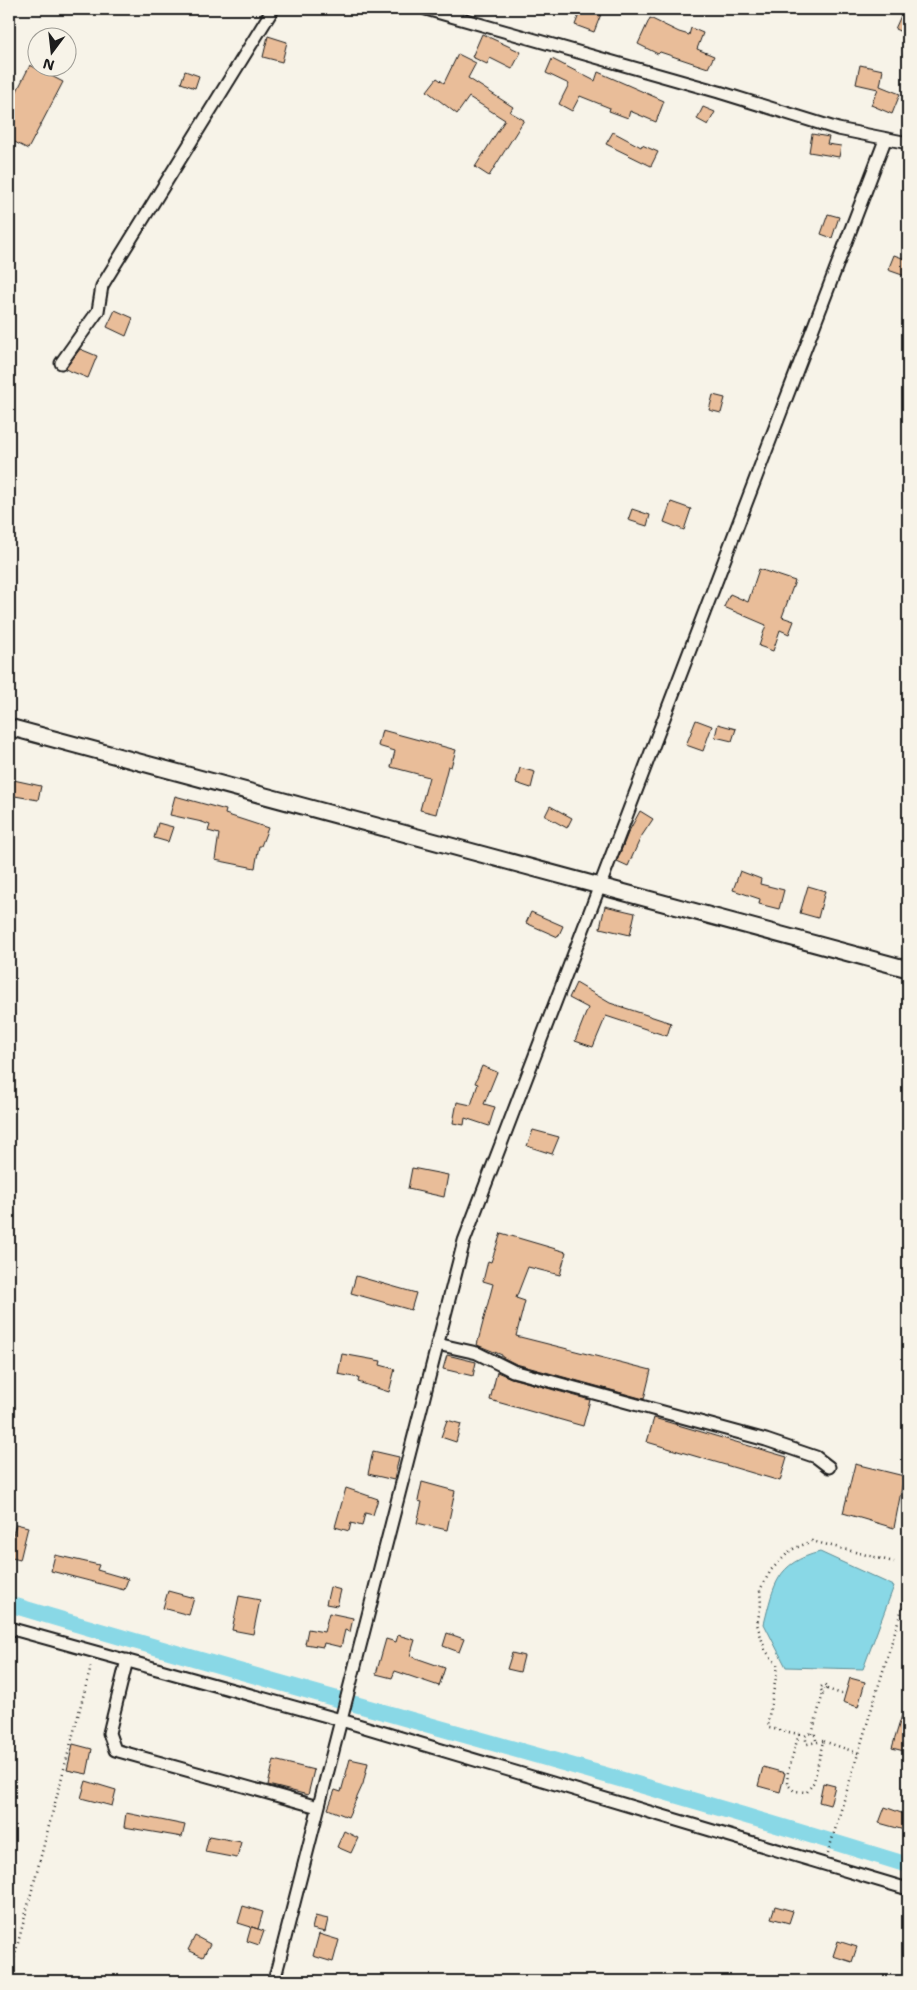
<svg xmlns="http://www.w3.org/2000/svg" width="917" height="1990" font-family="'Shantell Sans',sans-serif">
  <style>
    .water { fill: #89d8e6; stroke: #5d8d95 }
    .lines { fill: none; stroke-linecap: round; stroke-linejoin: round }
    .canal { stroke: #89d8e6; stroke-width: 16 }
    .building { fill: #e9bd99; stroke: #1c1c1c }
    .minor-casing { stroke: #1c1c1c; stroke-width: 15 }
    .tertiary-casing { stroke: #1c1c1c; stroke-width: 19 }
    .path { stroke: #1c1c1c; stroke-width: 2.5; stroke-dasharray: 1 4; stroke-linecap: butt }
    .minor { stroke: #f7f3e8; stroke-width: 11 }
    .tertiary { stroke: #f7f3e8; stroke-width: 15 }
  </style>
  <rect width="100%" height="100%" fill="#f7f3e8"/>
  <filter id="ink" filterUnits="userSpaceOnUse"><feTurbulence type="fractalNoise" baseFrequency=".02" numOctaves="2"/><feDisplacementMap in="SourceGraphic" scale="10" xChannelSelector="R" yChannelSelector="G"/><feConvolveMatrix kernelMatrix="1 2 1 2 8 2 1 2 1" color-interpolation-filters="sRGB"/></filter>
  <g filter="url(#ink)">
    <path class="water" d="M 820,1552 L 894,1586 L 863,1669 L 786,1667 L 764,1624 C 774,1585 776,1563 820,1552 Z"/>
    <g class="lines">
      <path class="canal" d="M 9,1604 C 308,1694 610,1772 908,1865"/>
    </g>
    <path class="building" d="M 581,9 L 603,9 L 594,32 L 575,25 Z
      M 904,9 L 908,9 L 908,35 L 895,29 Z
      M 650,18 L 679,32 L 689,35 L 691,28 L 703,33 L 697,49 L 714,56 L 708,68 L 660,52 L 658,54 L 638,44 Z
      M 482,34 L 521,52 L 512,69 L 490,58 L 487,64 L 472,57 Z
      M 268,36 L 287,42 L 282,62 L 263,57 Z
      M 458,54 L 476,63 L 468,78 L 513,107 L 510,112 L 524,120 L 489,176 L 475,167 L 505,120 L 469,97 L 457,114 L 427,91 L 437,78 L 444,83 Z
      M 552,59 L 595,81 L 598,72 L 664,101 L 656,122 L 630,111 L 628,118 L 609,111 L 610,108 L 580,96 L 572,111 L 559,104 L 569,84 L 546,73 Z
      M 30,65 L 63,82 L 28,149 L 9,139 L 9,107 Z
      M 860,65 L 883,70 L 880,86 L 900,94 L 892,114 L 871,105 L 878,89 L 856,84 Z
      M 185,71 L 199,76 L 195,88 L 181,83 Z
      M 703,107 L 715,112 L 708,125 L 697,119 Z
      M 613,132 L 641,147 L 642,145 L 658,152 L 651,166 L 606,144 Z
      M 812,134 L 829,137 L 827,144 L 841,146 L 839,157 L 809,152 Z
      M 828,214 L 839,217 L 832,238 L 821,234 Z
      M 894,255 L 908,260 L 908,277 L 888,270 Z
      M 115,310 L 133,318 L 126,336 L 107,327 Z
      M 80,349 L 97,356 L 88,378 L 65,369 Z
      M 713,395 L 725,398 L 721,413 L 709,410 Z
      M 671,502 L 691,509 L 684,530 L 664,522 Z
      M 632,509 L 650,515 L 647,526 L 628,520 Z
      M 759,569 L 795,581 L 782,617 L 794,621 L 789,634 L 780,630 L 773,651 L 759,646 L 766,625 L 724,607 L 730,594 L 748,602 Z
      M 696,720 L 712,726 L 703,751 L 686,745 Z
      M 718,724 L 736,729 L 732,741 L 715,737 Z
      M 382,730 L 456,750 L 451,767 L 448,766 L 436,814 L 420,810 L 429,777 L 391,767 L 395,751 L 378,746 Z
      M 520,768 L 535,772 L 531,788 L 516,783 Z
      M 9,779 L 41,786 L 38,800 L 9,795 Z
      M 175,796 L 226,810 L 225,814 L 268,828 L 261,846 L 259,846 L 255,868 L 215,860 L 219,834 L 208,831 L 210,825 L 202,822 L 170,815 Z
      M 550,806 L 572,818 L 567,828 L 545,816 Z
      M 640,811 L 653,819 L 641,837 L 628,866 L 617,861 L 628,833 Z
      M 158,823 L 173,827 L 168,842 L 154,838 Z
      M 740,871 L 761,879 L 760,884 L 784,890 L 779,909 L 759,904 L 760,899 L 733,890 Z
      M 808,886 L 825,891 L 818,918 L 800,913 Z
      M 605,906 L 635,913 L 630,935 L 600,928 Z
      M 531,912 L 563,926 L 558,937 L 526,923 Z
      M 576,983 L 610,1003 L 671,1023 L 667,1036 L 606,1016 L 593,1047 L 575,1041 L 588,1008 L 569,998 Z
      M 482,1066 L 497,1072 L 484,1104 L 495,1107 L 489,1126 L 465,1118 L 464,1125 L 453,1123 L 457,1102 L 471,1105 L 478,1084 L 475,1083 Z
      M 533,1130 L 559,1137 L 552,1154 L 527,1146 Z
      M 412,1168 L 448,1175 L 444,1197 L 408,1189 Z
      M 501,1233 L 566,1252 L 560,1275 L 528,1267 L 516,1298 L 525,1301 L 516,1336 L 651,1370 L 644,1399 L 516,1364 L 502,1357 L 502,1355 L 477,1345 L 493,1284 L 483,1281 L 488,1261 L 491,1262 Z
      M 356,1276 L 416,1293 L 411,1310 L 351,1293 Z
      M 342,1354 L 381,1361 L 380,1365 L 395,1369 L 389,1392 L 358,1382 L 359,1378 L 338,1374 Z
      M 447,1355 L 476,1362 L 473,1376 L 443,1369 Z
      M 497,1372 L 511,1378 L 590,1400 L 583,1426 L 490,1400 Z
      M 654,1418 L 787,1457 L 780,1481 L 647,1442 Z
      M 447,1420 L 461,1424 L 456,1442 L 441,1437 Z
      M 373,1451 L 399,1457 L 394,1480 L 368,1474 Z
      M 855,1464 L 904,1476 L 894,1528 L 843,1513 Z
      M 422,1482 L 455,1491 L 447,1530 L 417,1523 L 422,1502 L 418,1501 Z
      M 346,1488 L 378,1499 L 373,1515 L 365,1513 L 362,1526 L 351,1523 L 349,1531 L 335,1527 Z
      M 16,1524 L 28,1527 L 20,1560 L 9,1557 L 9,1549 Z
      M 55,1555 L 99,1565 L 97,1570 L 128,1579 L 124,1590 L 51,1571 Z
      M 330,1587 L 341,1590 L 337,1606 L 326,1604 Z
      M 168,1591 L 194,1598 L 189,1615 L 163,1608 Z
      M 239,1596 L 260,1600 L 253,1634 L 232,1630 Z
      M 329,1613 L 353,1618 L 350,1632 L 345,1630 L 341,1647 L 324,1643 L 323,1647 L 305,1644 L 308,1629 L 324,1632 Z
      M 447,1633 L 464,1639 L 459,1652 L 443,1646 Z
      M 398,1635 L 415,1640 L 410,1656 L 445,1668 L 439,1686 L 395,1671 L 392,1678 L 376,1674 L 386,1639 L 396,1642 Z
      M 512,1653 L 524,1656 L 520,1672 L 507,1669 Z
      M 850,1678 L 865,1682 L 858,1707 L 843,1702 Z
      M 905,1705 L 908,1706 L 908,1752 L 892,1748 Z
      M 73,1744 L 92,1749 L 87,1774 L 67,1770 Z
      M 350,1759 L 368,1763 L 363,1784 L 348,1817 L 328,1809 L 335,1790 L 341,1792 Z
      M 274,1760 L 314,1770 L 308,1795 L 268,1785 Z
      M 763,1767 L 785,1773 L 780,1792 L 758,1786 Z
      M 86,1781 L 116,1790 L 112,1806 L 81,1798 Z
      M 823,1783 L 835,1786 L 830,1805 L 819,1802 Z
      M 885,1807 L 904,1814 L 903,1816 L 908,1818 L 908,1831 L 879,1823 Z
      M 126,1813 L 185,1825 L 182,1837 L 124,1827 Z
      M 344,1831 L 358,1838 L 351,1853 L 337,1847 Z
      M 209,1836 L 241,1842 L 237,1858 L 205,1852 Z
      M 243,1906 L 263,1912 L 258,1929 L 252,1927 L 264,1931 L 259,1945 L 247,1941 L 251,1927 L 238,1923 Z
      M 775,1906 L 793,1911 L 789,1923 L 771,1918 Z
      M 315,1916 L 328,1919 L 325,1932 L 312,1929 Z
      M 319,1934 L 339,1940 L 333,1962 L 313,1956 Z
      M 195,1936 L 210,1944 L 203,1957 L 188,1950 Z
      M 838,1941 L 857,1947 L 852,1962 L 833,1956 Z"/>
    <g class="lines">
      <g class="minor-casing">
        <path id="minor" d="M 426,9 L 719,92 L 838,129 L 908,143
          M 61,363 L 98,311 L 102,286 L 108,276 L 273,9
          M 437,1344 L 477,1353 L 513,1371 L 766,1440 L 816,1457 L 829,1467
          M 9,1628 L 341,1720 L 908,1889
          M 127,1660 L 109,1733 L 115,1750 L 318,1807
          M 274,1981 L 464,1241 L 885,140"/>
      </g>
      <g class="tertiary-casing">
        <path id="tertiary" d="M 9,727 L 908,969"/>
      </g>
      <path class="path" d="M 827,1689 L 842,1694
        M 812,1734 L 823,1693 L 820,1688 L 824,1684 L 827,1687 L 823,1693
        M 816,1740 L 815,1735 L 809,1733 L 805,1736 L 807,1744 L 823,1741
        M 858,1753 L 823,1741 L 814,1782 L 807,1792 L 794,1791 L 787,1784 L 788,1771 L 799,1734 L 769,1728 L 768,1721 L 778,1666 L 765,1650 L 757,1624 L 761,1605 L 760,1590 L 771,1570 L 791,1550 L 812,1541 L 894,1562
        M 828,1853 L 906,1595
        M 9,1977 L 92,1663"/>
      <use href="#minor" class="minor"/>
      <use href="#tertiary" class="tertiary"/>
    </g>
  </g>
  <rect width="917" height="1990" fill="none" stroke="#f7f3e8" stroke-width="30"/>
  <rect x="15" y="15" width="887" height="1960" fill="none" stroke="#1c1c1c" stroke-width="2" filter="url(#ink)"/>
  <g transform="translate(52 52) rotate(195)"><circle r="24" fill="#f7f3e8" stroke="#9f9d96"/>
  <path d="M0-4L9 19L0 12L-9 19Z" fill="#1c1c1c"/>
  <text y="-8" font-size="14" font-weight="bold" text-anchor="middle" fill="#1c1c1c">N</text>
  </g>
</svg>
